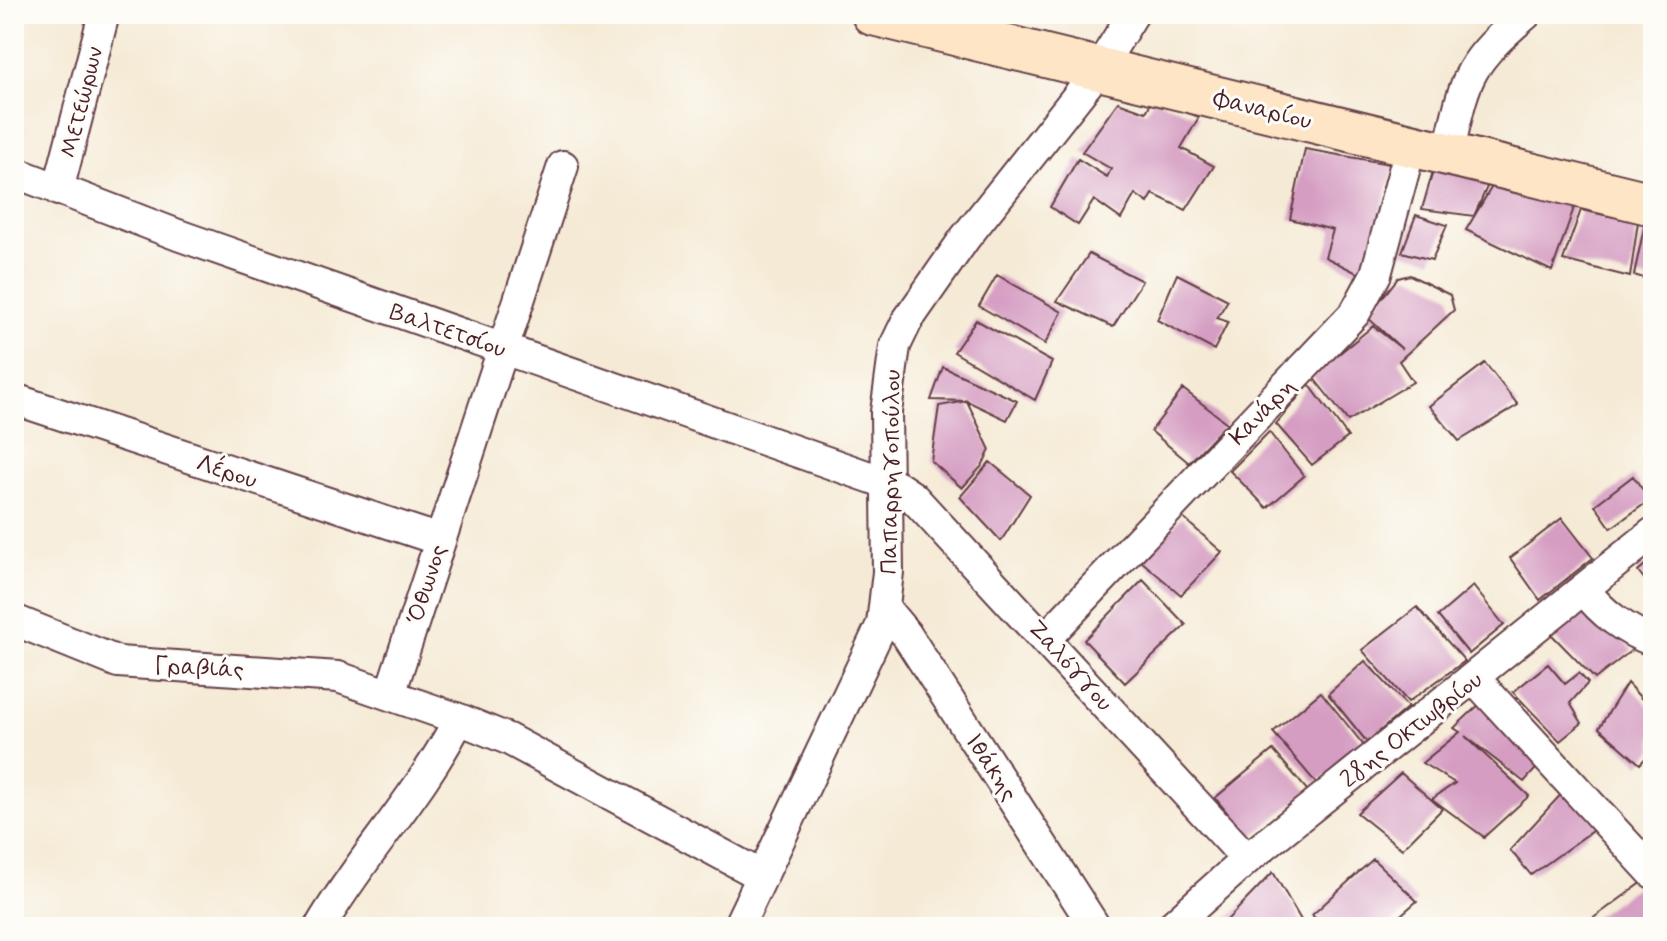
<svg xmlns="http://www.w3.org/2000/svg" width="1667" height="941" font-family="Mynerve,sans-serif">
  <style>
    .building { fill: #d59dc2 }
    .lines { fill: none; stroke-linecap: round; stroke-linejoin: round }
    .street-casing { stroke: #643d44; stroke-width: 34 }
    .secondary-casing { stroke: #643d44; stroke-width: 46 }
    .street { stroke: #fff; stroke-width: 30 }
    .secondary { stroke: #fde5c5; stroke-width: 42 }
    .labels { text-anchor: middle; stroke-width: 6; stroke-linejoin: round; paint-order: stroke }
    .street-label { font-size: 24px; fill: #4a1f2b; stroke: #fdfcf7 }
  </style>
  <rect width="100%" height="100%" fill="#fdfcf7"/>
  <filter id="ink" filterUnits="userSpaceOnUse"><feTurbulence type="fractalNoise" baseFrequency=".0125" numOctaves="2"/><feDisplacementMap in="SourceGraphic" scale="16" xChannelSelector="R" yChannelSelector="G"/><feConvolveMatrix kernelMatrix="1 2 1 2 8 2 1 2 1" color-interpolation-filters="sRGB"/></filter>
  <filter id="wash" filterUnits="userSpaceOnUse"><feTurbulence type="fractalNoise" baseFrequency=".006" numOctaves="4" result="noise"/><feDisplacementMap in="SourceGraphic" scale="32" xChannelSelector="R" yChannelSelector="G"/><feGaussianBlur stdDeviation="1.8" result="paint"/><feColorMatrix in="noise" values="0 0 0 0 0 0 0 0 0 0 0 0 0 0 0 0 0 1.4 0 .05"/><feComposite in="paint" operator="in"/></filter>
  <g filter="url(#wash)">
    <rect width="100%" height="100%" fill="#f5ead5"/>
    <g id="blocks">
      <path class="building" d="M 1153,99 L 1199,117 L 1181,148 L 1214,166 L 1186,210 L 1153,194 L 1148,203 L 1135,194 L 1121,219 L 1094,200 L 1078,225 L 1050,207 L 1078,159 L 1107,177 L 1111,169 L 1082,152 L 1118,102 L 1146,112 Z
        M 1305,149 L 1395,165 L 1361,275 L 1325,257 L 1333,230 L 1290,219 Z
        M 1434,168 L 1491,178 L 1474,216 L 1422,209 Z
        M 1497,178 L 1577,199 L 1552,271 L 1466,230 Z
        M 1581,210 L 1638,222 L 1630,277 L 1563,260 Z
        M 1416,215 L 1447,225 L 1432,260 L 1402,252 Z
        M 1646,218 L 1653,220 L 1653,281 L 1634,275 Z
        M 1089,254 L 1142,281 L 1113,327 L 1057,301 Z
        M 1177,274 L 1228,300 L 1217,318 L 1228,322 L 1214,350 L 1157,320 Z
        M 997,275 L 1062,312 L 1045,344 L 979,306 Z
        M 1410,275 L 1450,295 L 1454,310 L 1399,361 L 1413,382 L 1348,421 L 1312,376 L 1373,326 L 1402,349 L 1367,317 L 1398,278 Z
        M 976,320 L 1052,362 L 1035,400 L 954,352 Z
        M 1485,363 L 1518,405 L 1459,441 L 1429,406 Z
        M 943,367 L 1017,401 L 1007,420 L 967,401 L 990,450 L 982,466 L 962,488 L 931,461 L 939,406 L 967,401 L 931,400 Z
        M 1309,384 L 1348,437 L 1312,465 L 1276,424 Z
        M 1183,389 L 1227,423 L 1189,463 L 1151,431 Z
        M 1269,432 L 1304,476 L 1267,508 L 1230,471 Z
        M 990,462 L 1030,495 L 1001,541 L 960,497 Z
        M 1633,476 L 1650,500 L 1611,528 L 1595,505 Z
        M 1182,517 L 1222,552 L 1181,595 L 1141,561 Z
        M 1562,518 L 1593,558 L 1540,600 L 1510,558 Z
        M 1653,558 L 1653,590 L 1638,571 Z
        M 1143,580 L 1186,625 L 1125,683 L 1084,640 Z
        M 1473,586 L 1504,625 L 1469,654 L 1438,616 Z
        M 1588,603 L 1632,650 L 1595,679 L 1551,634 Z
        M 1417,607 L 1465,661 L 1408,702 L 1362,650 Z
        M 1365,661 L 1408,707 L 1367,742 L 1328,694 Z
        M 1548,664 L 1565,684 L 1579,673 L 1588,683 L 1570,703 L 1582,723 L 1560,741 L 1513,692 Z
        M 1627,683 L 1653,711 L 1653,750 L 1640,764 L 1599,728 Z
        M 1321,692 L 1365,747 L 1316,783 L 1273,732 Z
        M 1484,700 L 1543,761 L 1524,782 L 1465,736 L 1529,796 L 1484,837 L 1432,799 L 1455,783 L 1422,763 L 1460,732 L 1454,728 Z
        M 1273,750 L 1308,791 L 1249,839 L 1215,798 Z
        M 1401,773 L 1442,809 L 1402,849 L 1357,813 Z
        M 1565,790 L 1599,826 L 1531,875 L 1510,850 Z
        M 1373,859 L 1417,901 L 1387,927 L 1323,927 L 1312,915 Z
        M 1273,872 L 1305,927 L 1230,927 L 1226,921 Z
        M 1650,877 L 1653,927 L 1600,927 L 1592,919 Z"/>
    </g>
  </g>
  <g filter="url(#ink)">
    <use href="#blocks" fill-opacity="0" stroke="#643d44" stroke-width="2"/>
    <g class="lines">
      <g class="street-casing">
        <path id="street" d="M 1448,154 C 1466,77 1464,67 1526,14
          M 14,172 L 178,235 L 898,487 L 913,497 L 1247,859
          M 58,190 L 104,14
          M 14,399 L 440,540
          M 1585,590 C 1601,613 1627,631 1653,641
          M 885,609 L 906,634 L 1095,927
          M 14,620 L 118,662 L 338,677 L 459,719 C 421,794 362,855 320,927
          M 1046,638 L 1355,313 L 1376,274 L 1411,145
          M 1475,679 L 1653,873
          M 390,694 L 563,166
          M 459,719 L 508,739 L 762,876
          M 738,927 L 882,624 L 888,572 L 886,412 L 895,346 L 907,321 L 965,238 L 1099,69 L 1133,14
          M 1171,927 L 1247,859 L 1653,533"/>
      </g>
      <g class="secondary-casing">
        <path id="secondary" d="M 873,14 L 1653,204"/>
      </g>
      <use href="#street" class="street"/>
      <use href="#secondary" class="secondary"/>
    </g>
  </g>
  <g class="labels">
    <g class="street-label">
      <text transform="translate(81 102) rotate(-76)" y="8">Μετεώρων</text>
      <text transform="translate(1263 109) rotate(14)" y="8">Φαναρίου</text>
      <text transform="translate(448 330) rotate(19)" y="8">Βαλτετσίου</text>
      <text transform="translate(1262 411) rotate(-46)" y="8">Κανάρη</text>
      <text transform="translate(227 471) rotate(18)" y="8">Λέρου</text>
      <text transform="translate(890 472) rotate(-89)" y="8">Παπαρρηγοπούλου</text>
      <text transform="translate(426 584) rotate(-72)" y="8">Όθωνος</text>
      <text transform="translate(1071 665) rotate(48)" y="8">Ζαλόγγου</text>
      <text transform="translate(199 667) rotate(3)" y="8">Γραβιάς</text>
      <text transform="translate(1411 729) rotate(-38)" y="8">28ης Οκτωβρίου</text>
      <text transform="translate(992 767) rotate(57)" y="8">Ιθάκης</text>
    </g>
  </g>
  <rect width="1667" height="941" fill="none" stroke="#fdfcf7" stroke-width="48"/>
</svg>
